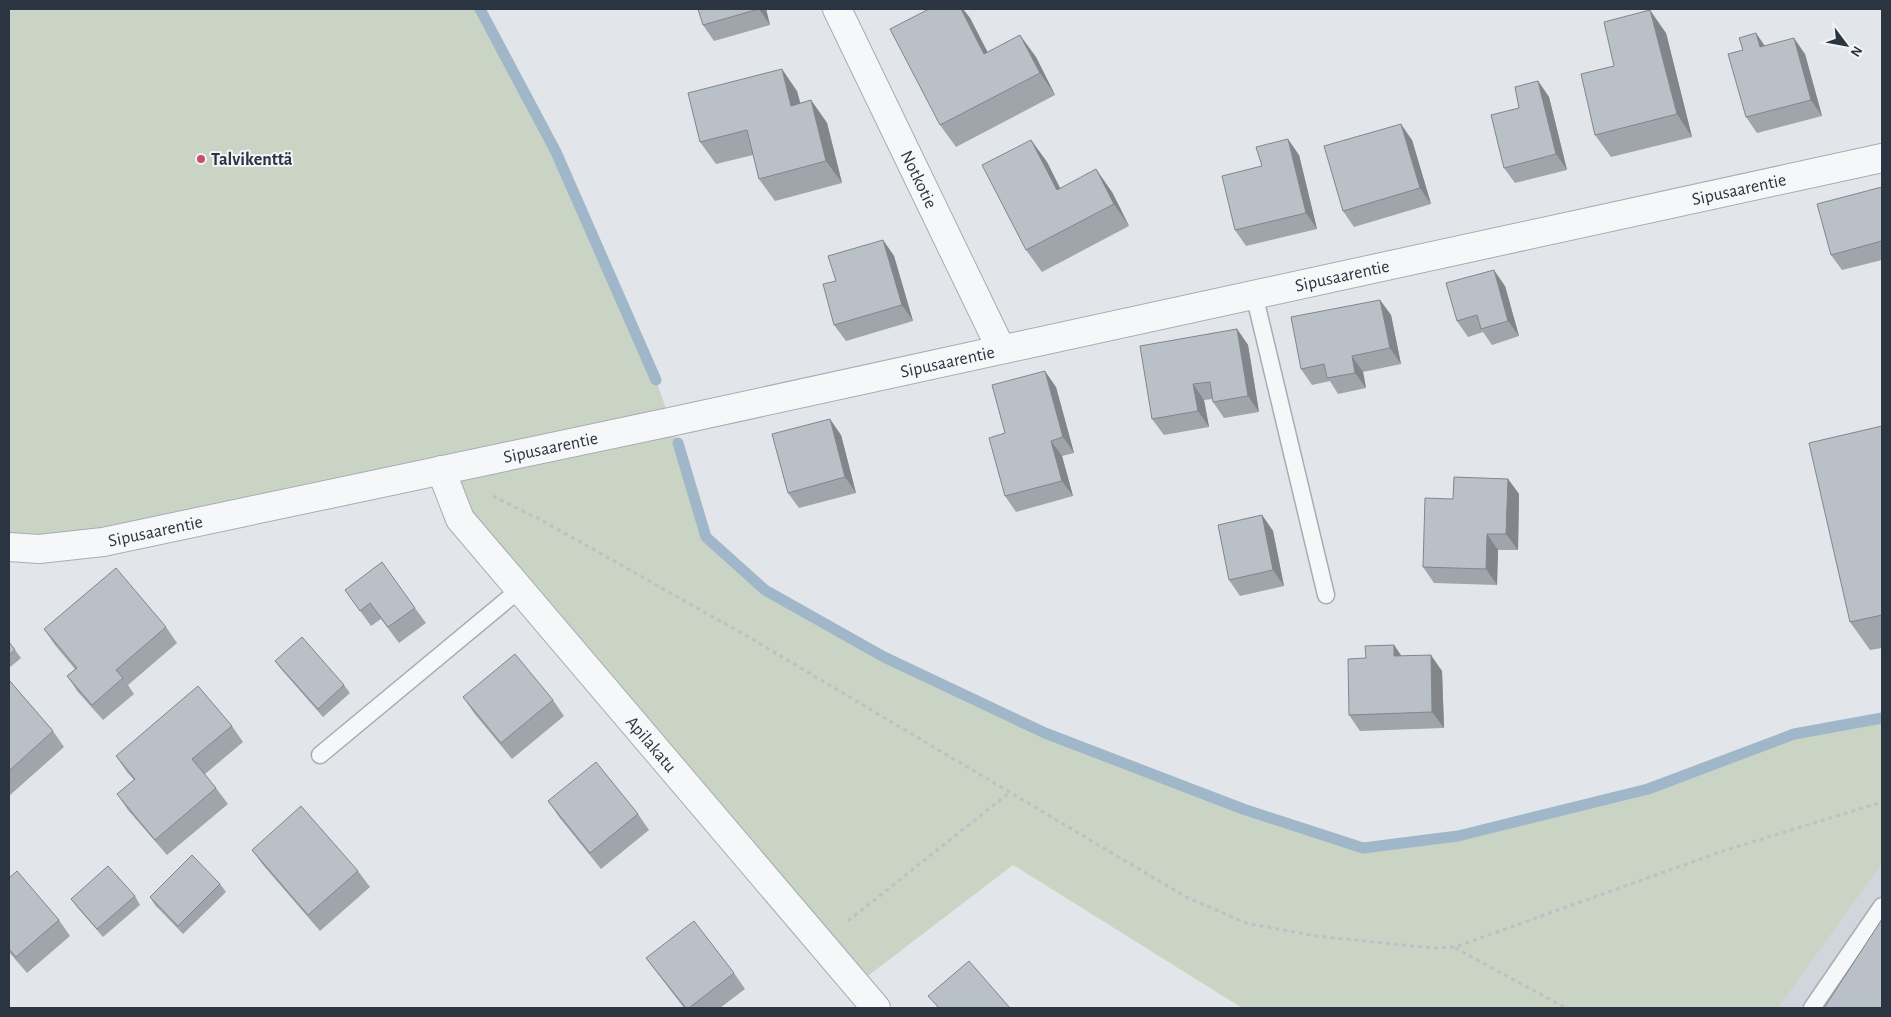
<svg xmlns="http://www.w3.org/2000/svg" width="1891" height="1017" font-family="'Alegreya Sans',sans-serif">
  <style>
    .built { fill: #d1d6dc }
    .green { fill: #c9d4c4 }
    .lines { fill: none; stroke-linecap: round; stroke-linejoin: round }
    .stream { stroke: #9fb7c8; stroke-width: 11 }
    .service-casing { stroke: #a7adb4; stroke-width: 19 }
    .minor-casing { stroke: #a7adb4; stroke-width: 30 }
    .path { stroke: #bcc1c5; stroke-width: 3; stroke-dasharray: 4 4; stroke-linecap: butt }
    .service { stroke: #f5f7f8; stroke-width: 16 }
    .minor { stroke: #f5f7f8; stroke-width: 28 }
    .wall { fill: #a0a5ab }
    .shaded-wall { fill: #82868b }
    .building { fill: #bac0c7; stroke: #82868b }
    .poi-dot { fill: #c94e6c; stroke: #f2f5f7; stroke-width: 2 }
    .labels { text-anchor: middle; stroke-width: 4; stroke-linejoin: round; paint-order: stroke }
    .poi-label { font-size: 18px; font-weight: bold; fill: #2b3541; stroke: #f2f5f7; text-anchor: start }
    .street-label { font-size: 18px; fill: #2b3541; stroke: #f2f5f7 }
  </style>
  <rect width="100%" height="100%" fill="#e2e6ea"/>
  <path class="built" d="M 1882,851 L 1882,1008 L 1775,1008 Z"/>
  <path class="green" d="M 9,9 L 480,9 L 556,152 L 656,380 L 678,443 L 706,537 L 765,590 L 884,657 L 1045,733 L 1243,809 L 1363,848 L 1458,836 L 1648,789 L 1794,734 L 1882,718 L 1882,863 L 1778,1008 L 1242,1008 L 1013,865 L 856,985 L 462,521 L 441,470 L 9,547 Z"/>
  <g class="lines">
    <path class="stream" d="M 480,9 L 556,152 L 656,380
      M 678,443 L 706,537 L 765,590 L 884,657 L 1045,733 L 1243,809 L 1363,848 L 1458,836 L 1648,789 L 1794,734 L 1882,718"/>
    <g class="service-casing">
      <path id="service" d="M 1254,294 L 1326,595
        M 320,755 L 520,589
        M 1812,1008 L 1882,906"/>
    </g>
    <g class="minor-casing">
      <g id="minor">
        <path id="s1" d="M 837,9 L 1001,349"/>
        <path id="s2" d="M 441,470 L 460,519 L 876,1008"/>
        <path id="s3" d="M 9,547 L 39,549 L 103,542 L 670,422 L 1882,158"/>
      </g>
    </g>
    <path class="path" d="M 493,496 L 543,521 L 752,639 L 1186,897 L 1246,923 L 1316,936 L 1433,948 L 1455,947 L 1723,851 L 1882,802
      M 848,921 L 1010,792
      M 1455,948 L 1566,1008"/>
    <use href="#service" class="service"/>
    <use href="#minor" class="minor"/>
  </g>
  <path class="wall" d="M 698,9 L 766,9 L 770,25 L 714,41 L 703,25 Z
    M 929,9 L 963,9 L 970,18 L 987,52 L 1036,57 L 1055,95 L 956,147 L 940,125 Z
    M 1666,33 L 1692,137 L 1611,157 L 1595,135 L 1614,66 Z
    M 1765,46 L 1805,54 L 1822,116 L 1757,133 L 1746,117 Z
    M 1538,81 L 1549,97 L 1567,170 L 1515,183 L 1504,168 L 1519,108 Z
    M 797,91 L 800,103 L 811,100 L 827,123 L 842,183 L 775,201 L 759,179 L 753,155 L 716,164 L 700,142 Z
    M 1031,140 L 1047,162 L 1060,188 L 1112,192 L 1129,226 L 1042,272 L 1026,250 Z
    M 1412,140 L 1431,204 L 1354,227 L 1343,211 Z
    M 1299,155 L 1317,229 L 1246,246 L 1235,230 L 1262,166 Z
    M 1882,187 L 1882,260 L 1842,270 L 1831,255 Z
    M 883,240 L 894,256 L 913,321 L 846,341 L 834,325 L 836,281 Z
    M 1505,286 L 1519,336 L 1492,345 L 1483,332 L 1468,337 L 1457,321 Z
    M 1380,300 L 1391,315 L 1401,364 L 1363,372 L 1366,388 L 1338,394 L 1330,381 L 1312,385 L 1301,369 Z
    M 1237,329 L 1248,345 L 1259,412 L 1224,418 L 1213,402 L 1213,399 L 1204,400 L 1209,427 L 1164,435 L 1152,419 Z
    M 1056,387 L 1074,453 L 1062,456 L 1073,496 L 1016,512 L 1005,496 L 1005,433 Z
    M 1882,426 L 1882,648 L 1870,650 L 1850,622 Z
    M 841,435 L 856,493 L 799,508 L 788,493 Z
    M 1508,479 L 1519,494 L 1518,550 L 1498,550 L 1497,585 L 1434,583 L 1423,567 L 1453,499 Z
    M 1262,515 L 1273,531 L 1284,586 L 1240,596 L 1229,580 Z
    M 345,590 L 415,608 L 426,623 L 399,643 L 381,619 L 371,626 Z
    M 166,627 L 177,643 L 128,685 L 134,694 L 103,720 L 78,692 L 67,676 L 75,669 L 55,645 L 44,629 Z
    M 9,642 L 21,658 L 9,668 Z
    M 1394,645 L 1401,656 L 1442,671 L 1444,728 L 1360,731 L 1349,715 L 1366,658 Z
    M 275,661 L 344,685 L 350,693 L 323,717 L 281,669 Z
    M 9,680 L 53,731 L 64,747 L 9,796 Z
    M 463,697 L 553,700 L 564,716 L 512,759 L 474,713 Z
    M 232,726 L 243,742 L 205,774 L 216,788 L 228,804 L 167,855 L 128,810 L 117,794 L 134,780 L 127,772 L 116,756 Z
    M 548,801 L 638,814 L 649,830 L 601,869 L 559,817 Z
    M 252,850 L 358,871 L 370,887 L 320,931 L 263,865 Z
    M 9,878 L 59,920 L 70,936 L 27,973 L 9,952 Z
    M 220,884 L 226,892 L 183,934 L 155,905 L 150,897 Z
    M 135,896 L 140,905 L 103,937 L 77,907 L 71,899 Z
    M 646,958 L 734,973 L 745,989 L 720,1008 L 684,1008 L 658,974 Z"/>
  <path class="shaded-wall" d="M 759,9 L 766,9 L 770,25 Z
    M 961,9 L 963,9 L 970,18 L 1000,76 L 984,54 Z
    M 1650,10 L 1666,33 L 1692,137 L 1677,114 Z
    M 1756,33 L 1767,49 L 1760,47 Z
    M 1020,35 L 1036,57 L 1055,95 L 1040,73 Z
    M 1794,38 L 1805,54 L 1822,116 L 1811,100 Z
    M 782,69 L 797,91 L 807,128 L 791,106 Z
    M 1538,81 L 1549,97 L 1567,170 L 1556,154 Z
    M 811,100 L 827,123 L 842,183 L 826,161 Z
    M 1401,124 L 1412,140 L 1431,204 L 1420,188 Z
    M 1288,139 L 1299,155 L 1317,229 L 1306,213 Z
    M 1031,140 L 1047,162 L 1072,212 L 1057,190 Z
    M 1096,169 L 1112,192 L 1129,226 L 1114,204 Z
    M 883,240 L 894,256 L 913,321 L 902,305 Z
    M 1494,270 L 1505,286 L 1519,336 L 1508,321 Z
    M 1380,300 L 1391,315 L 1401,364 L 1390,348 Z
    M 1237,329 L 1248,345 L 1259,412 L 1248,396 Z
    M 1352,356 L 1363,372 L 1366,388 L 1355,373 Z
    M 1045,371 L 1056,387 L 1074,453 L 1063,437 Z
    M 1193,384 L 1204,400 L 1209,427 L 1198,411 Z
    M 830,419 L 841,435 L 856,493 L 845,477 Z
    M 1051,441 L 1062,456 L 1073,496 L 1062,481 Z
    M 1508,479 L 1519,494 L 1518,550 L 1506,534 Z
    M 1262,515 L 1273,531 L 1284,586 L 1273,570 Z
    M 1487,534 L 1498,550 L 1497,585 L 1486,569 Z
    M 1394,645 L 1405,661 L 1394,656 Z
    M 1431,655 L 1442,671 L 1444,728 L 1432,712 Z"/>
  <path class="building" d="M 698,9 L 759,9 L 703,25 Z
    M 929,9 L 961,9 L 984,54 L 1020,35 L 1040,73 L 940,125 L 890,29 Z
    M 1650,10 L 1677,114 L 1595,135 L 1581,74 L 1614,66 L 1604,22 Z
    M 1756,33 L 1760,47 L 1794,38 L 1811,100 L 1746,117 L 1728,54 L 1743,50 L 1739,38 Z
    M 782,69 L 791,106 L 811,100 L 826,161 L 759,179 L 747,130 L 700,142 L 688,93 Z
    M 1538,81 L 1556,154 L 1504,168 L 1491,115 L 1519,108 L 1515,87 Z
    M 1401,124 L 1420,188 L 1343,211 L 1324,146 Z
    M 1288,139 L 1306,213 L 1235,230 L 1222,176 L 1262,166 L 1256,147 Z
    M 1031,140 L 1057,190 L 1096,169 L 1114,204 L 1026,250 L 982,165 Z
    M 1882,187 L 1882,241 L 1831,255 L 1817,204 Z
    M 883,240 L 902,305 L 834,325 L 823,284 L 836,281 L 828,256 Z
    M 1494,270 L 1508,321 L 1481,329 L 1477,315 L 1457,321 L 1446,283 Z
    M 1380,300 L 1390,348 L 1352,356 L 1355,373 L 1327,378 L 1324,364 L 1301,369 L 1291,317 Z
    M 1237,329 L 1248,396 L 1213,402 L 1210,382 L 1193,384 L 1198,411 L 1152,419 L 1140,346 Z
    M 1045,371 L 1063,437 L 1051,441 L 1062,481 L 1005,496 L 989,438 L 1005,433 L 992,385 Z
    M 830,419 L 845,477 L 788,493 L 772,434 Z
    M 1882,426 L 1882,615 L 1850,622 L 1809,443 Z
    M 1454,477 L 1508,479 L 1506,534 L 1487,534 L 1486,569 L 1423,567 L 1425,498 L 1453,499 Z
    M 1262,515 L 1273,570 L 1229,580 L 1218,525 Z
    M 382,562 L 415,608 L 388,627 L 370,603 L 360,611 L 345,590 Z
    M 116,568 L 166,627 L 116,670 L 123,678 L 92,705 L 67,676 L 77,668 L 44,629 Z
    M 302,637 L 344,685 L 318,709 L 275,661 Z
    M 9,642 L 15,650 L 9,655 Z
    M 1394,645 L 1394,656 L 1431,655 L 1432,712 L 1349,715 L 1348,659 L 1366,658 L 1365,646 Z
    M 515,654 L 553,700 L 501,743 L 463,697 Z
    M 9,680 L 53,731 L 9,771 Z
    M 198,686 L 232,726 L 192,759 L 216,788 L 155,840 L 117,794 L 135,779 L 116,756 Z
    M 596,762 L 638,814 L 590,853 L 548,801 Z
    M 301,806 L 358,871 L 308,915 L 252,850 Z
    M 192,855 L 220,884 L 178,926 L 150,897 Z
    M 108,866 L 135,896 L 97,929 L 71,899 Z
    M 17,871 L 59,920 L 16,957 L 9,949 L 9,878 Z
    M 1882,919 L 1882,1008 L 1824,1008 Z
    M 694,921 L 734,973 L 689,1008 L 686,1008 L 646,958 Z
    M 969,961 L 1010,1008 L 939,1008 L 928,996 Z"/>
  <circle class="poi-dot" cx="201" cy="159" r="5"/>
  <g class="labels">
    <g class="poi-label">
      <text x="211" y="165">Talvikenttä</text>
    </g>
    <g class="street-label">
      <text dy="6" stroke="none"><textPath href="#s1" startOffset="189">Notkotie</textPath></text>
      <text dy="6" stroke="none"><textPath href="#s3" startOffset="1768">Sipusaarentie</textPath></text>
      <text dy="6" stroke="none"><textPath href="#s3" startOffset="1362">Sipusaarentie</textPath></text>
      <text dy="6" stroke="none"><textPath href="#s3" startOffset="958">Sipusaarentie</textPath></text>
      <text dy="6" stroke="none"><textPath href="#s3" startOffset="552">Sipusaarentie</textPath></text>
      <text dy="6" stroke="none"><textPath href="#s3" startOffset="148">Sipusaarentie</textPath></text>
      <text dy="6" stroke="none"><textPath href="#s2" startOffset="348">Apilakatu</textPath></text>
    </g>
  </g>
  <rect width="1891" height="1017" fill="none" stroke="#2b3541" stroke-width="20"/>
  <g transform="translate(1846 45) rotate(122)" stroke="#f2f5f7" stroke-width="4" paint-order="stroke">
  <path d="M0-4L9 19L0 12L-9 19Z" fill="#2b3541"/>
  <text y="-8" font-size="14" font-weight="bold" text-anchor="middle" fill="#2b3541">N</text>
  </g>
</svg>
